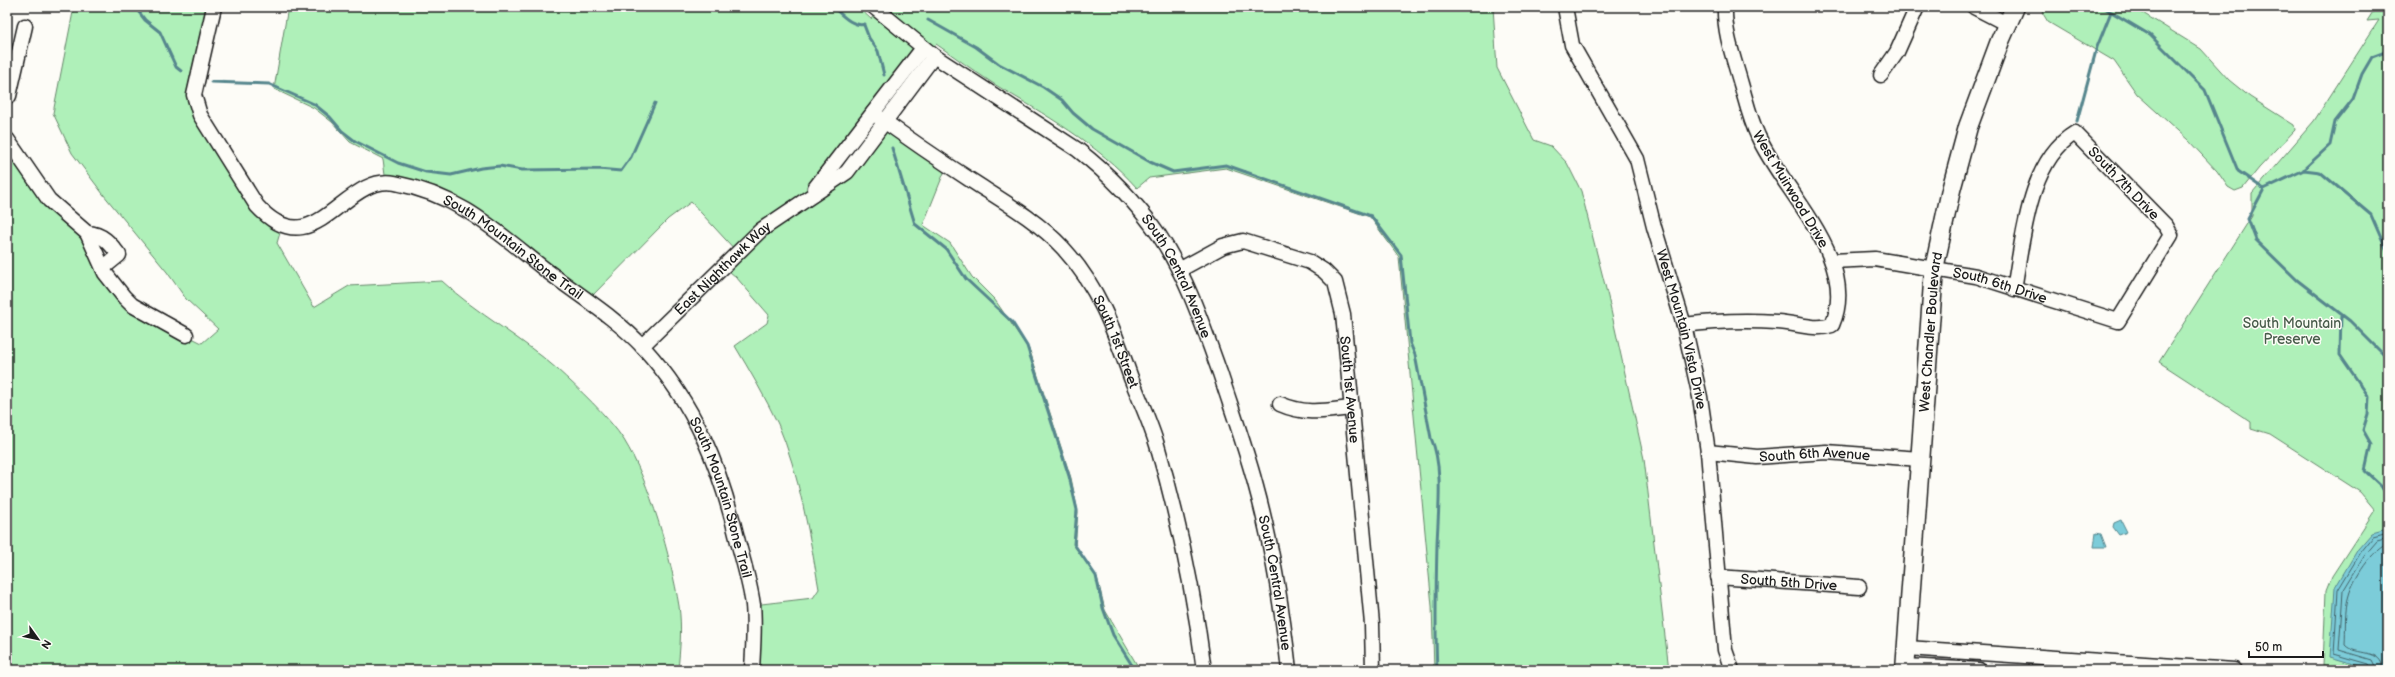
<svg xmlns="http://www.w3.org/2000/svg" width="2395" height="677" font-family="'Balsamiq Sans',sans-serif">
  <style>
    .green { fill: #aff0b9; stroke: #66866a }
    .water { fill: #7cccd9; stroke: #56868d }
    .lines { fill: none; stroke-linecap: round; stroke-linejoin: round }
    .shore { stroke: #426268; stroke-width: 1 }
    .stream { stroke: #56868d; stroke-width: 3 }
    .minor-casing { stroke: #1c1c1c; stroke-width: 17 }
    .major-casing { stroke: #1c1c1c; stroke-width: 21 }
    .minor { stroke: #fdfcf7; stroke-width: 14 }
    .major { stroke: #fdfcf7; stroke-width: 18 }
    .labels { text-anchor: middle; stroke-width: 3; stroke-linejoin: round; paint-order: stroke }
    .street-label { font-size: 14px; fill: #1c1c1c; stroke: #fdfcf7 }
    .park-label { font-size: 14px; fill: #485c4b; stroke: #fdfcf7 }
  </style>
  <rect width="100%" height="100%" fill="#fdfcf7"/>
  <filter id="ink" filterUnits="userSpaceOnUse"><feTurbulence type="fractalNoise" baseFrequency=".025" numOctaves="2"/><feDisplacementMap in="SourceGraphic" scale="8" xChannelSelector="R" yChannelSelector="G"/><feConvolveMatrix kernelMatrix="1 2 1 2 8 2 1 2 1" color-interpolation-filters="sRGB"/></filter>
  <g filter="url(#ink)">
    <path class="green" d="M 74,7 L 214,7 L 194,95 L 257,206 L 282,226 L 277,243 L 314,307 L 349,286 L 442,281 C 477,314 521,337 557,369 C 578,388 609,417 624,440 C 650,482 671,558 679,606 C 682,627 680,649 678,670 L 7,670 L 7,142 L 50,200 L 87,233 L 124,297 L 186,335 L 202,343 L 218,329 L 186,299 L 167,272 L 103,194 L 72,153 L 53,113 Z
      M 288,7 L 858,7 L 871,19 L 881,7 L 1493,7 L 1497,68 L 1534,140 L 1551,146 L 1567,163 L 1581,191 L 1608,297 L 1644,459 L 1669,670 L 1434,670 L 1432,606 L 1399,257 L 1370,217 L 1226,168 L 1149,178 L 1137,188 C 1098,144 1044,114 994,84 C 974,71 955,57 936,44 L 879,117 L 947,165 L 923,225 L 950,243 L 972,277 L 995,300 L 1030,351 L 1071,478 L 1078,512 L 1075,547 L 1097,577 L 1105,610 L 1140,670 L 752,670 L 753,605 L 813,598 L 819,589 C 810,538 799,472 778,424 C 765,397 750,371 735,346 L 767,323 L 769,315 L 736,277 L 723,266 L 737,252 L 691,202 L 668,219 L 587,301 L 486,221 L 386,182 L 383,159 L 350,142 L 332,122 L 314,108 L 274,89 Z
      M 2045,7 L 2133,7 L 2201,49 L 2229,80 L 2250,97 L 2294,125 L 2295,130 L 2259,168 L 2243,188 L 2235,191 L 2228,187 L 2217,171 L 2188,140 L 2137,94 L 2114,61 L 2048,22 L 2042,12 Z
      M 2376,7 L 2388,7 L 2388,670 L 2345,670 L 2323,665 L 2326,591 L 2332,576 L 2375,510 L 2360,492 L 2270,434 L 2251,428 L 2251,422 L 2159,362 L 2252,216 L 2252,193 L 2314,121 L 2379,20 L 2367,21 Z"/>
    <path class="water" d="M 2121,520 L 2127,532 L 2119,535 L 2113,527 L 2114,523 Z
      M 2387,529 L 2388,670 L 2375,670 L 2330,657 L 2335,588 L 2358,549 L 2372,533 Z
      M 2096,533 L 2101,534 L 2106,547 L 2094,547 Z"/>
    <g class="lines">
      <path class="shore" d="M 2372,670 L 2369,664 L 2334,654 L 2338,590 L 2361,552 L 2373,537 L 2388,533
        M 2377,670 L 2372,660 L 2339,650 L 2343,591 L 2365,555 L 2377,541 L 2388,538
        M 2383,670 C 2382,647 2356,657 2345,645 C 2346,629 2344,610 2349,595 C 2353,580 2373,548 2388,544"/>
      <path class="stream" d="M 135,7 L 145,20 L 160,32 L 176,67 L 181,71
        M 833,7 C 841,14 853,28 865,24
        M 2103,7 L 2150,35 L 2205,90 L 2238,171 L 2264,189 L 2248,219 L 2256,240 L 2297,280 L 2350,321 L 2388,359
        M 928,20 L 976,47 L 999,64 L 1043,87 L 1062,100 L 1073,113 L 1092,129 L 1150,162 L 1173,172 L 1226,165 L 1371,216 L 1401,255 L 1410,343 L 1415,355 L 1431,438 C 1444,467 1438,512 1437,544 C 1436,586 1435,628 1437,670
        M 864,25 L 869,38 L 878,51 L 884,75
        M 211,82 L 269,84 L 314,104 L 330,117 L 342,131 L 355,141 L 398,163 L 426,172 L 451,175 L 481,168 L 500,166 L 522,170 L 598,169 L 621,171 L 631,157 L 655,103
        M 2077,121 L 2097,47 L 2111,12
        M 892,148 L 915,224 L 946,249 L 966,279 L 1012,322 L 1027,346 L 1069,476 L 1077,510 L 1074,544 L 1096,576 L 1103,608 L 1113,635 L 1135,670
        M 2304,169 L 2330,145 L 2335,122 L 2353,99 L 2362,74 L 2372,57 L 2388,51
        M 2264,189 L 2304,170 L 2320,172 L 2371,215 L 2388,254
        M 2341,314 L 2340,355 L 2369,397 L 2368,414 L 2363,430 L 2371,444 L 2365,471 L 2381,486 L 2388,497"/>
      <g class="minor-casing">
        <g id="minor">
          <path id="s1" d="M 214,7 L 194,95 L 200,115 L 257,206 C 315,269 343,173 395,183 C 458,195 494,229 542,267 C 575,293 614,316 643,347 C 696,405 720,467 738,542 C 744,563 750,584 753,605 C 755,627 753,648 752,670"/>
          <path id="s2" d="M 874,7 L 934,56 L 1078,150 C 1110,175 1136,202 1159,235 C 1187,277 1203,326 1220,373 C 1232,410 1245,446 1255,483 C 1272,544 1282,607 1289,670"/>
          <path id="s3" d="M 1565,7 L 1572,45 L 1637,159 L 1654,227 L 1684,325 L 1700,397 L 1708,452 L 1725,650 L 1732,670"/>
          <path d="M 1974,7 L 2007,24"/>
          <path d="M 1881,75 L 1897,52 L 1917,7"/>
          <path d="M 9,96 L 25,26"/>
          <path id="s4" d="M 873,113 C 906,137 938,159 972,181 C 1003,201 1038,221 1063,248 C 1098,286 1114,330 1131,378 C 1140,400 1150,422 1157,445 C 1179,519 1194,594 1204,670"/>
          <path d="M 7,139 L 49,200 L 87,233 L 105,273 L 124,297 L 132,305 L 186,335"/>
          <path d="M 815,188 L 923,48"/>
          <path d="M 87,233 C 103,234 110,243 119,255 L 103,268"/>
          <path id="s5" d="M 1832,261 L 1875,259 L 1976,276 L 2118,321 L 2171,235 L 2166,226 L 2075,133 C 2028,161 2023,240 2014,289"/>
          <path id="s6" d="M 1179,270 L 1223,246 L 1243,241 L 1310,262 L 1324,271 L 1335,282 L 1343,314 L 1372,624 L 1373,670"/>
          <path d="M 1684,325 C 1715,321 1746,320 1777,322 C 1797,323 1813,331 1832,325 C 1861,260 1782,191 1758,136 C 1750,119 1746,101 1741,84 C 1734,59 1724,33 1725,7"/>
          <path id="s7" d="M 642,346 L 761,230 L 847,172 L 934,56"/>
          <path d="M 1280,404 C 1305,415 1324,411 1350,408"/>
          <path id="s8" d="M 1708,452 L 1757,457 L 1826,452 L 1920,459"/>
          <path id="s9" d="M 1718,577 L 1859,587"/>
          <path d="M 1907,648 L 2234,670"/>
          <path d="M 1906,666 L 1979,670"/>
        </g>
      </g>
      <g class="major-casing">
        <g id="major">
          <path id="s10" d="M 1905,670 L 1934,269 L 1951,190 L 1968,127 L 2000,41 L 2015,7"/>
        </g>
      </g>
      <use href="#minor" class="minor"/>
      <use href="#major" class="major"/>
    </g>
  </g>
  <g class="labels">
    <g class="street-label">
      <text transform="translate(2124 183) rotate(46)" y="5">South 7th Drive</text>
      <text transform="translate(1791 189) rotate(59)" y="5">West Muirwood Drive</text>
      <text dy="5" stroke="none"><textPath href="#s1" startOffset="512">South Mountain Stone Trail</textPath></text>
      <text dy="5" stroke="none"><textPath href="#s7" startOffset="112">East Nighthawk Way</textPath></text>
      <text dy="5" stroke="none"><textPath href="#s2" startOffset="412">South Central Avenue</textPath></text>
      <text dy="5" stroke="none"><textPath href="#s5" startOffset="171">South 6th Drive</textPath></text>
      <text dy="5" stroke="none"><textPath href="#s3" startOffset="346">West Mountain Vista Drive</textPath></text>
      <text dy="5" stroke="none"><textPath href="#s10" startOffset="339">West Chandler Boulevard</textPath></text>
      <text dy="5" stroke="none"><textPath href="#s4" startOffset="342">South 1st Street</textPath></text>
      <text dy="5" stroke="none"><textPath href="#s6" startOffset="282">South 1st Avenue</textPath></text>
      <text dy="5" stroke="none"><textPath href="#s8" startOffset="107">South 6th Avenue</textPath></text>
      <text dy="5" stroke="none"><textPath href="#s1" startOffset="848">South Mountain Stone Trail</textPath></text>
      <text dy="5" stroke="none"><textPath href="#s9" startOffset="71">South 5th Drive</textPath></text>
      <text dy="5" stroke="none"><textPath href="#s2" startOffset="736">South Central Avenue</textPath></text>
    </g>
    <g class="park-label">
      <text x="2292" y="328">South Mountain<tspan x="2292" dy="16">Preserve</tspan></text>
    </g>
  </g>
  <rect width="2395" height="677" fill="none" stroke="#fdfcf7" stroke-width="24"/>
  <rect x="12" y="12" width="2371" height="653" fill="none" stroke="#1c1c1c" stroke-width="1.5" filter="url(#ink)"/>
  <g transform="translate(38 639) rotate(123)" stroke="#fdfcf7" stroke-width="3" paint-order="stroke">
  <path d="M0-3L7 15L0 10L-7 15Z" fill="#1c1c1c"/>
  <text y="-6" font-size="11" font-weight="bold" text-anchor="middle" fill="#1c1c1c">N</text>
  </g>
  <path d="M2249 651v6h74v-6" fill="none" stroke="#1c1c1c" stroke-width="2"/>
  <text x="2255" y="651" font-size="12" fill="#1c1c1c" stroke="#fdfcf7" stroke-width="3" paint-order="stroke">50 m</text>
</svg>
